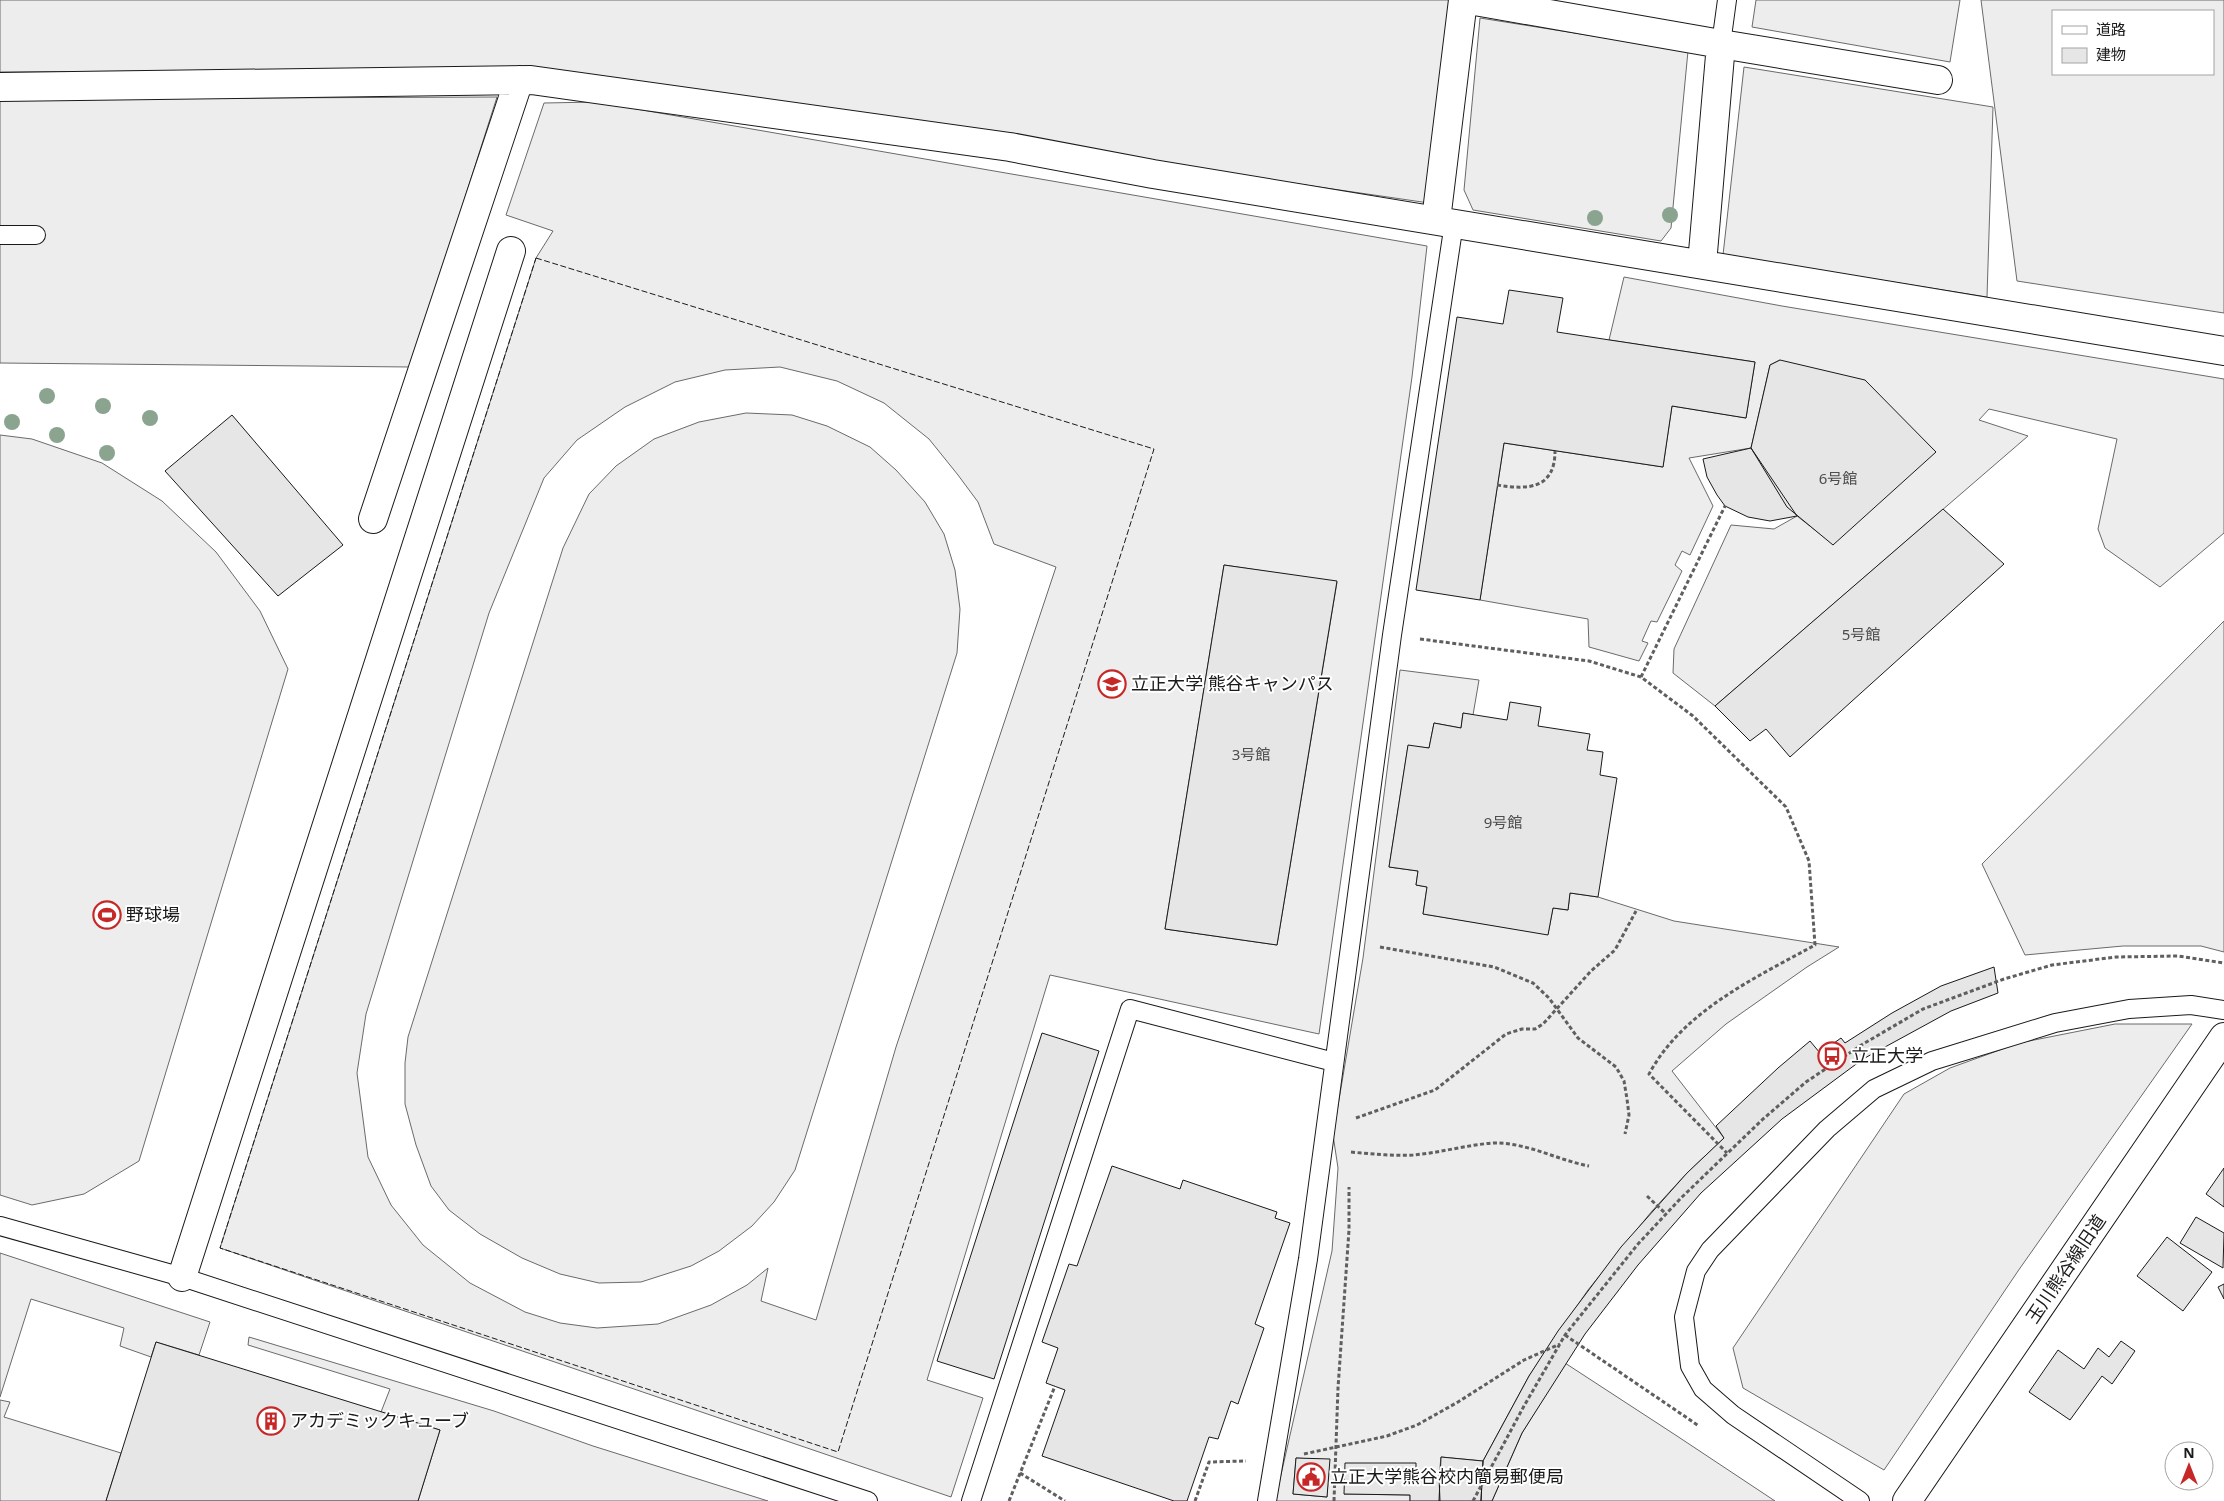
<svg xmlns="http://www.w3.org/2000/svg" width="2224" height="1501" font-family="'Noto Sans','Noto Sans JP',sans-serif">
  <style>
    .built { fill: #ededed; stroke: #6a6a6a; fill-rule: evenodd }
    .building { fill: #e6e6e6; stroke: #1a1a1a }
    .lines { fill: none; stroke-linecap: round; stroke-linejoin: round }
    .service-casing { stroke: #1a1a1a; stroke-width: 20 }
    .minor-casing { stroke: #1a1a1a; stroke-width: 30 }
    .tertiary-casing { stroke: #1a1a1a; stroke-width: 30 }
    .path { stroke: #5f5f5f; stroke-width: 3; stroke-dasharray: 4 2.5; stroke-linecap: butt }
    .service { stroke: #fff; stroke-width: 18 }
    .minor { stroke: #fff; stroke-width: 28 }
    .tertiary { stroke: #fff; stroke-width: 28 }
    .fence { stroke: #1a1a1a; stroke-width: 1; stroke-dasharray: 6 2.5; stroke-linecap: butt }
    .tree { fill: #8aa48f }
    .labels { text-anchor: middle; stroke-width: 4; stroke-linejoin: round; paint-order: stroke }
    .number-label { font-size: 15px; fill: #4d4d4d }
    .poi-label { font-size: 18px; fill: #1a1a1a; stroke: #fff; text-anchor: start }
    .street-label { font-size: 18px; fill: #1a1a1a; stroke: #fff }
  </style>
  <rect width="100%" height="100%" fill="#fff"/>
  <path class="built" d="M 0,0 L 1451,0 L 1429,203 L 505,69 L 0,72 Z
    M 1756,0 L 1960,0 L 1950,62 L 1752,27 Z
    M 1981,0 L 2224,0 L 2224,313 L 2017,281 ZM 2053,11 L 2213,11 L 2213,74 L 2053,74 Z
    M 1480,18 L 1688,51 L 1671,228 L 1661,241 L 1473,210 L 1464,190 Z
    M 1744,67 L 1993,107 L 1987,297 L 1723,255 Z
    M 497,97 L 411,367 L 0,363 L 0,99 Z
    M 596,102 L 1427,246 L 1412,377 L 1319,1034 L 1050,975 L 927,1380 L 983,1398 L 951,1497 L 220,1248 L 536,258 L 553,231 L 506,215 L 544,103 ZM 780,367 L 837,381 L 884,403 L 929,439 L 958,475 L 978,502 L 994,544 L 1056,567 L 896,1047 L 816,1320 L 761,1301 L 768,1268 L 747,1285 L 711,1305 L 658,1324 L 597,1328 L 560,1323 L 525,1312 L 470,1283 L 423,1245 L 391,1205 L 368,1157 L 357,1073 L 366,1014 L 489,613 L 544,478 L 577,440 L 625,407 L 675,382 L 725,370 ZM 1224,565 L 1337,582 L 1277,945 L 1165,929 Z
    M 1624,277 L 1782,306 L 2224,379 L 2224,533 L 2160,587 L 2105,548 L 2098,529 L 2117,439 L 1989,409 L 1979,420 L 2028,436 L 1715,706 L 1673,673 L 1674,649 L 1731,525 L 1774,529 L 1797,516 L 1833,544 L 1780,360 L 1770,365 L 1751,448 L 1689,458 L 1713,506 L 1690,555 L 1682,551 L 1675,565 L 1682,571 L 1657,622 L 1651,621 L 1642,641 L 1648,643 L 1639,661 L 1589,647 L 1588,619 L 1480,600 L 1504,443 L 1663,467 L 1672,406 L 1746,418 L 1755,362 L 1609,340 Z
    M 746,413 L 792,415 L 827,426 L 870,447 L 896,470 L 925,502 L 944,534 L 955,570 L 960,609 L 957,653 L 795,1170 L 774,1202 L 752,1226 L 719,1251 L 691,1266 L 641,1282 L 599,1283 L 560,1274 L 522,1258 L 480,1234 L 449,1210 L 431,1186 L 416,1145 L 405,1104 L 405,1063 L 408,1037 L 563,548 L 589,494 L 616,466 L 654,439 L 699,422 Z
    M 0,435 L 32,439 L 102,463 L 162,501 L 216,552 L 260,611 L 288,669 L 139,1161 L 84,1194 L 32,1205 L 0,1195 Z
    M 2224,621 L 2224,952 L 2201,946 L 2123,946 L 2025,955 L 1982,864 Z
    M 1400,670 L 1479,680 L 1473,715 L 1463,713 L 1461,728 L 1434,723 L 1429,748 L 1408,746 L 1389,867 L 1418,871 L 1416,885 L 1427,887 L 1423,914 L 1548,934 L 1553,908 L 1568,910 L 1570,893 L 1598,897 L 1674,921 L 1839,947 L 1807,967 L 1726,1024 L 1672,1071 L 1724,1138 L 1687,1173 L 1652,1211 L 1588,1290 L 1529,1376 L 1483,1461 L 1441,1457 L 1439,1477 L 1416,1477 L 1344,1494 L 1410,1495 L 1410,1501 L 1275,1501 L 1332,1251 L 1338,1168 L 1333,1135 L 1363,958 ZM 1296,1458 L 1329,1460 L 1327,1497 L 1293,1494 Z
    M 2115,1024 L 2192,1024 L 2018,1271 L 1884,1470 L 1743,1388 L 1733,1348 L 1904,1094 L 1950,1068 L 2019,1043 Z
    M 0,1253 L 210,1322 L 199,1355 L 156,1342 L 151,1357 L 120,1346 L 124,1328 L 31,1299 L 0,1397 Z
    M 249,1337 L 494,1411 L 593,1446 L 768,1501 L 418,1501 L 440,1430 L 381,1412 L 390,1389 L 248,1345 Z
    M 1565,1363 L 1677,1436 L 1775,1501 L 1492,1501 L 1522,1433 Z
    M 0,1400 L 10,1402 L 4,1417 L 121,1453 L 106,1501 L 0,1501 Z"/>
  <path class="building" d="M 1509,290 L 1563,298 L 1557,332 L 1755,362 L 1746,418 L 1672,406 L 1663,467 L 1504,443 L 1480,600 L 1416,590 L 1457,317 L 1503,324 Z
    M 1780,360 L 1865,380 L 1936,452 L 1833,545 L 1787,507 L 1751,448 L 1770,365 Z
    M 232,415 L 343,545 L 278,596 L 165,471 Z
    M 1751,448 L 1797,516 L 1770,521 L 1748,517 L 1725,506 L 1717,495 L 1707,477 L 1703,459 Z
    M 1943,509 L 2004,564 L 1790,757 L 1766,729 L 1750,741 L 1715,706 Z
    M 1224,565 L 1337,581 L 1277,945 L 1165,929 Z
    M 1510,702 L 1541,707 L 1538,726 L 1590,734 L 1587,750 L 1603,752 L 1600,775 L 1617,778 L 1598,897 L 1570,893 L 1568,910 L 1553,908 L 1548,935 L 1423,914 L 1427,887 L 1416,885 L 1418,871 L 1389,867 L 1408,745 L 1429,748 L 1434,723 L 1461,728 L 1463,713 L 1507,720 Z
    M 1994,967 L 1998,993 L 1951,1011 L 1863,1059 L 1782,1119 L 1701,1193 L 1638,1265 L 1585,1334 L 1522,1433 L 1492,1501 L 1481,1501 L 1483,1461 L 1529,1376 L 1558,1331 L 1621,1247 L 1687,1173 L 1724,1138 L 1716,1126 L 1778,1068 L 1810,1041 L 1820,1053 L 1841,1038 L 1845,1043 L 1892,1013 L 1941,986 Z
    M 1042,1033 L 1099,1051 L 994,1379 L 937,1361 Z
    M 1112,1166 L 1180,1189 L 1183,1180 L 1277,1212 L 1275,1218 L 1290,1223 L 1255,1324 L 1264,1328 L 1238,1404 L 1231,1401 L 1218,1439 L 1209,1437 L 1187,1501 L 1174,1501 L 1042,1456 L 1065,1390 L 1046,1383 L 1058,1348 L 1042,1342 L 1069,1264 L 1077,1266 Z
    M 2224,1168 L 2224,1207 L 2206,1194 Z
    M 2196,1217 L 2224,1233 L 2223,1268 L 2180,1243 Z
    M 2167,1237 L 2212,1272 L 2183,1311 L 2137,1276 Z
    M 2224,1284 L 2224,1299 L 2218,1287 Z
    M 2121,1341 L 2135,1351 L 2112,1384 L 2102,1376 L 2070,1420 L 2029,1392 L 2058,1350 L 2084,1369 L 2098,1348 L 2109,1357 Z
    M 156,1342 L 440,1430 L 418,1501 L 106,1501 Z
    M 1441,1457 L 1483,1461 L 1481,1501 L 1439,1501 Z
    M 1296,1458 L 1330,1459 L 1327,1497 L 1293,1494 Z
    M 1345,1463 L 1416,1463 L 1416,1477 L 1439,1477 L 1440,1501 L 1410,1501 L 1410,1495 L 1344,1494 Z"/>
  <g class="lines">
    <g class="service-casing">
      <path id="service" d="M 1721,44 L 1727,0
        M 0,235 L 36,235
        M 0,1226 L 182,1277 L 868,1501
        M 971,1501 L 1130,1009 L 1334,1062
        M 1267,1501 L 1308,1259 L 1392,635 L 1454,223
        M 1860,1501 L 1733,1415 L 1703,1389 L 1690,1366 L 1684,1317 L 1696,1271 L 1710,1250 L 1827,1129 L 1874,1089 L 1932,1061 L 2055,1023 L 2129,1009 L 2191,1005 L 2224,1010"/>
    </g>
    <g class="minor-casing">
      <path id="minor" d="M 1469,0 L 1721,44
        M 0,87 L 531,80 L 1010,147 L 1153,174 L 2224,351
        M 1436,220 L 1463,0
        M 1702,264 L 1721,44 L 1938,80
        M 373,519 L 519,80
        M 182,1277 L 511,251"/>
    </g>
    <g class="tertiary-casing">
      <path id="tertiary" d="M 1907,1501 L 2224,1037"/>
    </g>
    <path class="path" d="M 1497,485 C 1528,490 1555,489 1555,451
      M 1420,639 L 1589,661 L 1641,677 L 1693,716 L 1786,807 L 1809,861 L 1815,945 C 1755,978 1683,1011 1649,1074 L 1727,1153
      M 1641,677 L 1725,506
      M 1380,947 L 1494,967 L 1533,983 L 1549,998 L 1578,1038 L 1616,1067 L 1624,1081 L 1627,1099 L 1629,1115 L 1625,1134
      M 1356,1118 L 1435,1090 L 1506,1034 L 1522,1029 L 1535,1029 L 1543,1024 L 1591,971 L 1615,950 L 1636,911
      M 1351,1152 C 1372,1154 1392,1156 1413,1155 C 1439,1153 1466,1145 1493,1143 C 1526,1142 1557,1160 1589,1166
      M 1647,1196 L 1666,1214
      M 1565,1335 L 1699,1426
      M 1304,1454 L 1387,1436 L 1417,1425 L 1458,1402 L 1524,1360 L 1560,1344
      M 1020,1473 L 1065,1501
      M 1009,1501 L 1055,1386
      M 1195,1501 L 1209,1462 L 1246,1461
      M 1334,1501 L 1338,1388 L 1349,1230 L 1349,1187
      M 1473,1501 L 1524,1406 L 1565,1335 L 1638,1244 L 1681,1198 L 1763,1119 L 1806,1082 L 1863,1044 L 1923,1009 L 2004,979 L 2052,965 L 2116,957 L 2178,956 L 2224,963"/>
    <use href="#service" class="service"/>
    <use href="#minor" class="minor"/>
    <use href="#tertiary" class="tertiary"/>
    <path class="fence" d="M 536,258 L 1154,449 L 838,1452 L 220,1248 Z"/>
  </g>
  <g class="tree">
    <circle cx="1670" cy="215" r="8"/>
    <circle cx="1595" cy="218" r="8"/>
    <circle cx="47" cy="396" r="8"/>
    <circle cx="103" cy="406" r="8"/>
    <circle cx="150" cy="418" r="8"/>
    <circle cx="12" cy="422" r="8"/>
    <circle cx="57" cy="435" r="8"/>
    <circle cx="107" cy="453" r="8"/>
  </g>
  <defs>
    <g id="university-ring" transform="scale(1.4375)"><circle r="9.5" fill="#fff" stroke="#c62828" stroke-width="1.5"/><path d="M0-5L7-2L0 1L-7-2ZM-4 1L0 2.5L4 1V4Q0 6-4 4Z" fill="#c62828"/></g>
    <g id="stadium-ring" transform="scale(1.4375)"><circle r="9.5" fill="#fff" stroke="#c62828" stroke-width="1.5"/><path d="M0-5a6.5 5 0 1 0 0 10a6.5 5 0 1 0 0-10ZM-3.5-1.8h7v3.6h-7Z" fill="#c62828"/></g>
    <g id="bus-ring" transform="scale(1.4375)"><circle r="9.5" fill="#fff" stroke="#c62828" stroke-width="1.5"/><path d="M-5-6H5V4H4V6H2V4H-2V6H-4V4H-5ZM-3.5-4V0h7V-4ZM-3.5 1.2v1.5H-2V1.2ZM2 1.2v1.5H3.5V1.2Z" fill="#c62828"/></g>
    <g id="building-ring" transform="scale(1.4375)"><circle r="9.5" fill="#fff" stroke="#c62828" stroke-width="1.5"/><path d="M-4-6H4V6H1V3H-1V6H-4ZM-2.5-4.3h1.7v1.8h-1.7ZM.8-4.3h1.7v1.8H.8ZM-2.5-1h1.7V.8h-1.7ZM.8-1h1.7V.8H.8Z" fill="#c62828"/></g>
    <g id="civic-ring" transform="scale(1.4375)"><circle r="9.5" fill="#fff" stroke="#c62828" stroke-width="1.5"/><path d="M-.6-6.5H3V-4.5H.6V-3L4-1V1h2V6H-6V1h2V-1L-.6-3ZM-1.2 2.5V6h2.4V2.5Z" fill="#c62828"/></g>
  </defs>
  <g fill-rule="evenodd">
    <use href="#university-ring" x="1112" y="684"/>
    <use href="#stadium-ring" x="107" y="915"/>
    <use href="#bus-ring" x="1832" y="1056"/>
    <use href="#building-ring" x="271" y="1421"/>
    <use href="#civic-ring" x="1311" y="1477"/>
  </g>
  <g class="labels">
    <g class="number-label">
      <text x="1838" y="484">6号館</text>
      <text x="1861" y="640">5号館</text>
      <text x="1251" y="760">3号館</text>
      <text x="1503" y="828">9号館</text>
    </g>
    <g class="poi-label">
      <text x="1131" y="690">立正大学 熊谷キャンパス</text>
      <text x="126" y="921">野球場</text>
      <text x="1851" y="1062">立正大学</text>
      <text x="290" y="1427">アカデミックキューブ</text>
      <text x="1330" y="1483">立正大学熊谷校内簡易郵便局</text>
    </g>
    <g class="street-label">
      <text transform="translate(2066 1269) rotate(-56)" y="6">玉川熊谷線旧道</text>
    </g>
  </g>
  <rect x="2052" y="10" width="162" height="65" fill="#ffffff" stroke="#a3a3a3"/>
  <rect x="2062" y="26" width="25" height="8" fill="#ffffff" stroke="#a3a3a3"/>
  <text x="2096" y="35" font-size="15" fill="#1a1a1a">道路</text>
  <rect x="2062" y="48" width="25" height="15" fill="#e6e6e6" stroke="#a3a3a3"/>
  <text x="2096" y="60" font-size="15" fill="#1a1a1a">建物</text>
  <g transform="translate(2189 1466)"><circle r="24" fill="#ffffff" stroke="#a3a3a3"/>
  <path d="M0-4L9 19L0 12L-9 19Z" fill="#c62828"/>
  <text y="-8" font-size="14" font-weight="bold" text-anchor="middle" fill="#1a1a1a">N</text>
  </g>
</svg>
